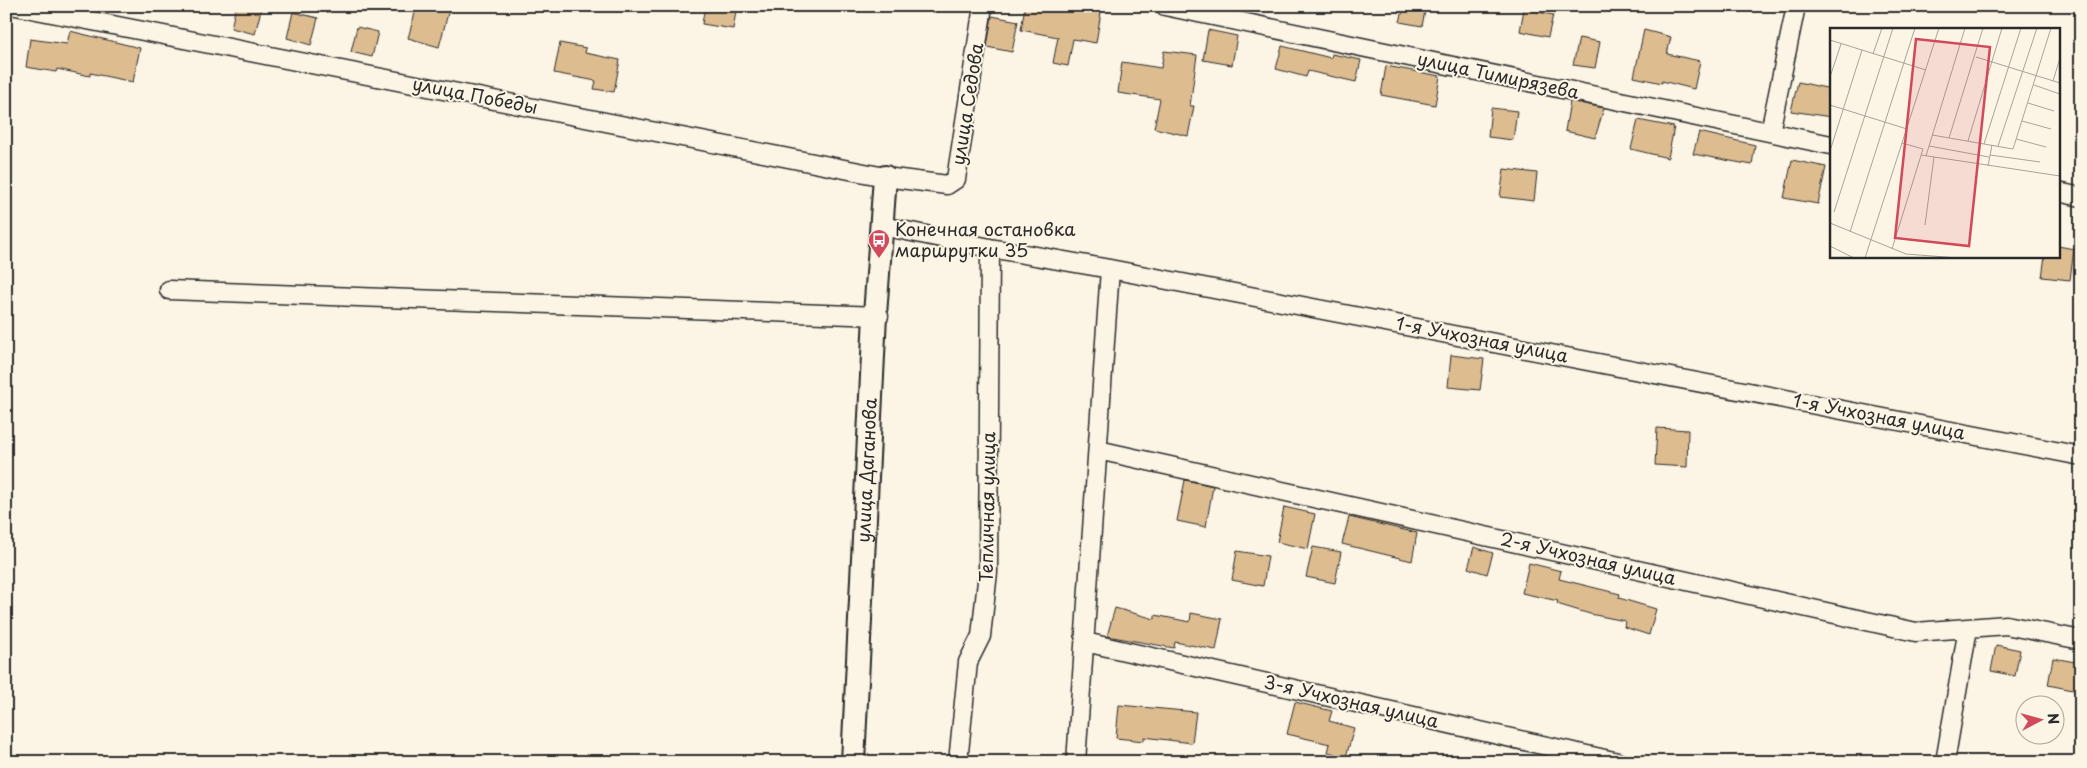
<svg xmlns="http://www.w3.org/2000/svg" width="2087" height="768" font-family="'Playpen Sans',sans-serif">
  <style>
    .building { fill: #ddbc90; stroke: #2b2b2b }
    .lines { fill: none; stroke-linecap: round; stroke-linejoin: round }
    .minor-casing { stroke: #2b2b2b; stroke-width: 21 }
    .major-casing { stroke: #2b2b2b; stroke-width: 26 }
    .minor { stroke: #fcf5e5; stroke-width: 18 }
    .major { stroke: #fcf5e5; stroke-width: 22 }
    .labels { text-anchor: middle; stroke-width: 4; stroke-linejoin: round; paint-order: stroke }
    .street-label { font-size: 18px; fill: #2b2b2b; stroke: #fcf5e5 }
    .poi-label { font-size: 18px; fill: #2b2b2b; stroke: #fcf5e5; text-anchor: start }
    .inset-road { fill: none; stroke: #a8a49b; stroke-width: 1 }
    .view { fill: #d1495b; fill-opacity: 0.15; stroke: #d1495b; stroke-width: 2.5 }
    .inset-edge { fill: none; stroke: #2b2b2b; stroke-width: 2.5 }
  </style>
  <rect width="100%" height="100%" fill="#fcf5e5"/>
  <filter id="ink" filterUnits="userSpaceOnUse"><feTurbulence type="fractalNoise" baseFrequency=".02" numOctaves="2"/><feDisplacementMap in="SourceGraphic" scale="10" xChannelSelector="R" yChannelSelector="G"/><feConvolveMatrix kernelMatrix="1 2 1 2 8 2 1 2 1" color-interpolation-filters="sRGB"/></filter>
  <g filter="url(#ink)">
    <path class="building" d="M 236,6 L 262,6 L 255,34 L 231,28 Z
      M 417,6 L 450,6 L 439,47 L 408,38 Z
      M 705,6 L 737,6 L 733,29 L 702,24 Z
      M 1025,6 L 1070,6 L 1101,12 L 1096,43 L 1073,39 L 1068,66 L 1053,63 L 1058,37 L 1021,30 Z
      M 1404,6 L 1426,6 L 1422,26 L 1400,22 Z
      M 1524,9 L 1553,15 L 1548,37 L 1520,31 Z
      M 293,12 L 318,18 L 311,45 L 287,38 Z
      M 992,16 L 1018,21 L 1012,52 L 987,47 Z
      M 357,27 L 378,32 L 372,57 L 351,52 Z
      M 1208,30 L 1237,36 L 1232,65 L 1203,60 Z
      M 1644,30 L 1671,37 L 1667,54 L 1700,61 L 1694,89 L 1662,81 L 1662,83 L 1634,77 Z
      M 70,31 L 140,48 L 133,82 L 90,73 L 90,76 L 57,69 L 56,72 L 26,67 L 30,39 L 67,44 Z
      M 1579,38 L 1600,42 L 1595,68 L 1573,65 Z
      M 560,43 L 586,48 L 585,53 L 620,60 L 614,92 L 594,89 L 596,81 L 554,73 Z
      M 1282,46 L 1331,58 L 1332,54 L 1361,60 L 1356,82 L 1308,71 L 1306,77 L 1276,69 Z
      M 1164,51 L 1197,55 L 1190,106 L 1194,106 L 1188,136 L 1154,128 L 1160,99 L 1118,93 L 1122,62 L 1161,68 Z
      M 1386,66 L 1440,76 L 1435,105 L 1381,95 Z
      M 1798,82 L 1831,89 L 1831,117 L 1791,111 Z
      M 1570,101 L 1604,108 L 1595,138 L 1565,131 Z
      M 1491,108 L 1517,111 L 1513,140 L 1488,137 Z
      M 1638,120 L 1674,127 L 1668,158 L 1631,149 Z
      M 1699,132 L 1755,145 L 1752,165 L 1693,154 Z
      M 1792,160 L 1826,167 L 1818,204 L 1784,198 Z
      M 1504,169 L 1537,173 L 1534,201 L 1500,197 Z
      M 2058,246 L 2074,249 L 2070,280 L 2042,277 L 2045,256 L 2058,256 Z
      M 1451,355 L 1484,359 L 1480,390 L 1448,387 Z
      M 1657,428 L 1688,430 L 1687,467 L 1655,465 Z
      M 1185,480 L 1213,486 L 1206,527 L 1177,521 Z
      M 1284,507 L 1315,514 L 1308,549 L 1277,542 Z
      M 1349,517 L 1417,533 L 1412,561 L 1342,544 Z
      M 1313,547 L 1341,552 L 1335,583 L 1306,577 Z
      M 1474,547 L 1493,553 L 1487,574 L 1468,568 Z
      M 1237,551 L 1268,556 L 1263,586 L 1232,580 Z
      M 1529,563 L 1561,571 L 1559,579 L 1620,594 L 1619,598 L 1656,609 L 1649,635 L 1624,627 L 1625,621 L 1590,614 L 1557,604 L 1558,601 L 1522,593 Z
      M 1115,608 L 1155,619 L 1155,615 L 1190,622 L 1191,613 L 1222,619 L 1216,650 L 1175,642 L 1174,648 L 1107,636 Z
      M 1996,645 L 2020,650 L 2015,676 L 1991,671 Z
      M 2053,658 L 2081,663 L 2078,691 L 2048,685 Z
      M 1295,702 L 1332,711 L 1329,721 L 1354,728 L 1346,757 L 1328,752 L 1330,744 L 1287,734 Z
      M 1119,705 L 1196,712 L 1192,743 L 1144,737 L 1144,741 L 1116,738 Z"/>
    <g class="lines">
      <g class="minor-casing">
        <path id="minor" d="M 16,6 L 885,177 L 947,185 L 956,179 L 983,6
          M 1165,6 L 1831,145
          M 1770,132 L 1796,6
          M 2058,192 L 2081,197
          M 882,226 L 990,248 L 1110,269 L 2081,456
          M 169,290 L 879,316
          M 1098,450 L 1916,632 L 2006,625 L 2081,640
          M 1085,642 L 1618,762
          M 958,762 L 968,662 L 981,636 L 988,572 L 990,248
          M 1076,762 L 1110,269
          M 1945,762 L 1968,628"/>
      </g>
      <g class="major-casing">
        <g id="major">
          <path id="s1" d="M 853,762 L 875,315 L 885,177"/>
        </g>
      </g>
      <use href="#minor" class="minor"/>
      <use href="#major" class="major"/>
    </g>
  </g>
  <defs>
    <g id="bus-pin" transform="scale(1.125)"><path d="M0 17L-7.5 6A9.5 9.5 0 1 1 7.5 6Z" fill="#d1495b" stroke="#fcf5e5"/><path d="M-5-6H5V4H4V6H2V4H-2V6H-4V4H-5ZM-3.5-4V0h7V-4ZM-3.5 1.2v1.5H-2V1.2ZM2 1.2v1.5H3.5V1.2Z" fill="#fff"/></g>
  </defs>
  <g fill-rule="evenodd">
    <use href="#bus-pin" x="879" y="240"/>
  </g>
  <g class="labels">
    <g class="street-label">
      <text transform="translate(1498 76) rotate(12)" y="6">улица Тимирязева</text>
      <text transform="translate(475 96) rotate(11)" y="6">улица Победы</text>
      <text transform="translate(968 104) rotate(-81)" y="6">улица Седова</text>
      <text transform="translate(1482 340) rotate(11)" y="6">1-я Учхозная улица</text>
      <text transform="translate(1879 417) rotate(11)" y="6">1-я Учхозная улица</text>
      <text dy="6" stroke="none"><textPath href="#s1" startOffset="292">улица Даганова</textPath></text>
      <text transform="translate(988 507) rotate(-89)" y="6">Тепличная улица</text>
      <text transform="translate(1588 559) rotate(13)" y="6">2-я Учхозная улица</text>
      <text transform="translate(1351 702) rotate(13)" y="6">3-я Учхозная улица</text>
    </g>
    <g class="poi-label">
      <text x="895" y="236">Конечная остановка<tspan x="895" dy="21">маршрутки 35</tspan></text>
    </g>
  </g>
  <g transform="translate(1830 28)">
    <rect width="230" height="230" fill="#fcf5e5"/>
    <path class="inset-road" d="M 0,12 L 96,42M 43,26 L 52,0M 146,29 L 230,55M 0,49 L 11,16M 223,53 L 230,30M 204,57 L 230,66M 198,75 L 224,83M 0,77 L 77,101M 192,93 L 221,101M 102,107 L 183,121 L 221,0M 119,110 L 153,0M 186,111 L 216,119M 138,113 L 172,0M 154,116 L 191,0M 99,118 L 159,129M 168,118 L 207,0M 0,123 L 32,22M 91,127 L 230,148M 160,127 L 210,134M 96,128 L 135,0M 158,138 L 162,117M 4,184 L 63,0M 0,195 L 76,226 L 128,230M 95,197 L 104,129M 20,204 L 85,0M 0,218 L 24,230M 62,221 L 93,121 L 72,115M 35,230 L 109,0"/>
    <path class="view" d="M 86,11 L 160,19 L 139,218 L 65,210 Z"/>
    <rect width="230" height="230" class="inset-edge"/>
  </g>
  <rect width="2087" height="768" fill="none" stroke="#fcf5e5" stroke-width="25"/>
  <rect x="12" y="12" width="2062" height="743" fill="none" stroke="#2b2b2b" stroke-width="2" filter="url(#ink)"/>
  <g transform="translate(2040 720) rotate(84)"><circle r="24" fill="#fcf5e5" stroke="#a8a49b"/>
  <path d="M0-4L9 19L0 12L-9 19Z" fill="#d1495b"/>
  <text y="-8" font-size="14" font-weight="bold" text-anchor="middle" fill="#2b2b2b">N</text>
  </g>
</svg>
